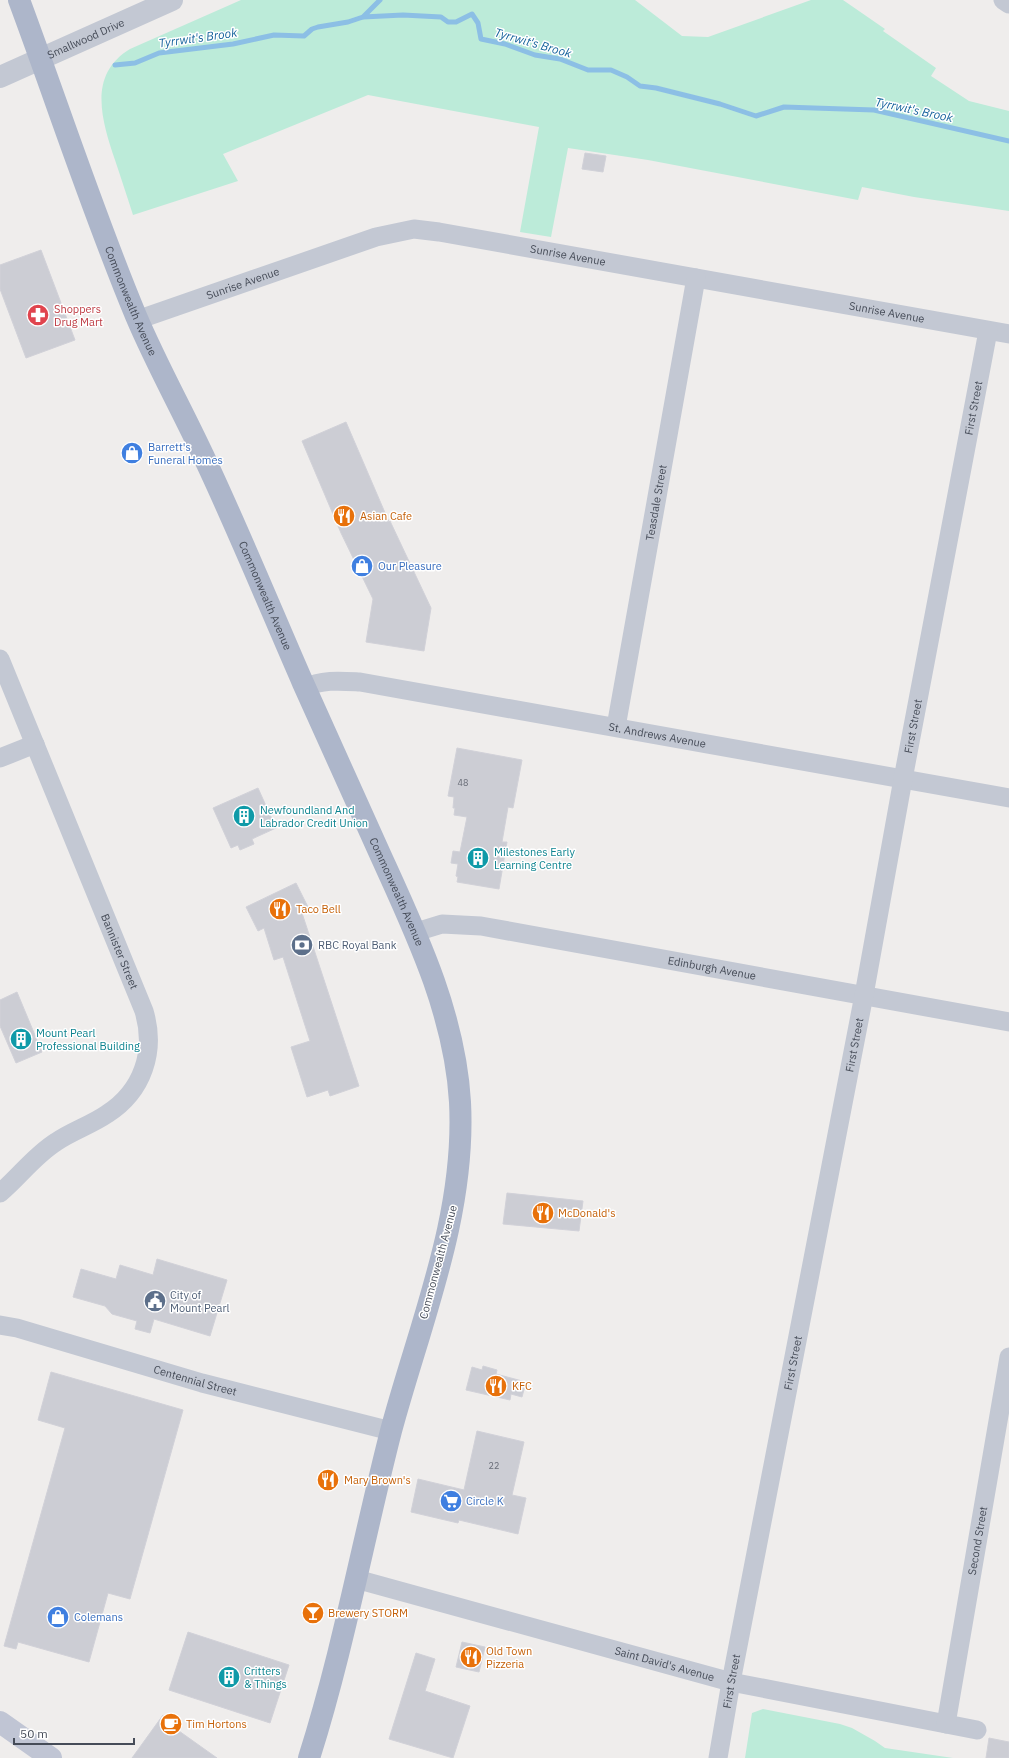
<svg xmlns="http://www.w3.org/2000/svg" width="1009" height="1758" font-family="'IBM Plex Sans',sans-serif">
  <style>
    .green { fill: #bcebd9 }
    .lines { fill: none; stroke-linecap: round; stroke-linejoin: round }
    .stream { stroke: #8cbfe5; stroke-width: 5 }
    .building { fill: #cccdd4; stroke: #d1d1d8 }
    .minor { stroke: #c3c8d3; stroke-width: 19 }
    .tertiary { stroke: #c3c8d3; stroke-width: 22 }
    .secondary { stroke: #c0c5d4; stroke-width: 22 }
    .primary { stroke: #adb6ca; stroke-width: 22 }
    .labels { text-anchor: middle; stroke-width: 3; stroke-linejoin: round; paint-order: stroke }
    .number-label { font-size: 9px; fill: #686c77 }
    .street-label { font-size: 11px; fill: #464c58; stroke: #fff }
    .health-label { font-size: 11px; fill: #be3a42; stroke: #fff; text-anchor: start }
    .shop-label { font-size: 11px; fill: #366cbe; stroke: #fff; text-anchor: start }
    .food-label { font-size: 11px; fill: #c56008; stroke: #fff; text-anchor: start }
    .culture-label { font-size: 11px; fill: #0d838f; stroke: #fff; text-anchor: start }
    .service-label { font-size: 11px; fill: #4e5e75; stroke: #fff; text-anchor: start }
    .water-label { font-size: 12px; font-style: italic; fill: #15629c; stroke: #fff }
  </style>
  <rect width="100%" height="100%" fill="#efedec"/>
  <path class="green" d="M 241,0 L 635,0 L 682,36 L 708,37 L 811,0 L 843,0 L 885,29 L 883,31 L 936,68 L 931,76 L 969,101 L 1009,111 L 1009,211 L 914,197 L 862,187 L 858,200 L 648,160 L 568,148 L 551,237 L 520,232 L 539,127 L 368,95 L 223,154 L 238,181 L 133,215 C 127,196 121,178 115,160 C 102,121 87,75 130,49 Z
    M 763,1709 L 840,1724 L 852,1728 L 875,1741 L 885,1748 L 953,1758 L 745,1758 L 752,1713 Z"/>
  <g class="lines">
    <path class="stream" d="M 363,17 L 380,0
      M 115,65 L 135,63 L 159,53 L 233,44 L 274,35 L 304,36 L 312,29 L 318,27 L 348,22 L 363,17 L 403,15 L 441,17 L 448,22 L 456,22 L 472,14 L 478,23 L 481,39 L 505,44 L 535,55 L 560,59 L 588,70 L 611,70 L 627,77 L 640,86 L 656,88 L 720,104 L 756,116 L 784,107 L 874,110 L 1009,141"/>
  </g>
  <path class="building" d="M 585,153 L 606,156 L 603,172 L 582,169 Z
    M 41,250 L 75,340 L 26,358 L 0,289 L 0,265 Z
    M 346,422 L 389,522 L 390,521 L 431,608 L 424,651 L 366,642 L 373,599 L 341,533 L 302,441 Z
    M 457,748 L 522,760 L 513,808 L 508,807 L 502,842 L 507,842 L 499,889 L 457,882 L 458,877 L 456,876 L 458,864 L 451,863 L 453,851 L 460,852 L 467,817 L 454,815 L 455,808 L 453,808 L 454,797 L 448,796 Z
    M 258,788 L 276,828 L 252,839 L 254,844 L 240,850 L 238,845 L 231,848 L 213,808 Z
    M 296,883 L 308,907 L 301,910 L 359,1086 L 330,1096 L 328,1090 L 307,1097 L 291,1047 L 310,1041 L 283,957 L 274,960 L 264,928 L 258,931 L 246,907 Z
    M 17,992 L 42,1052 L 16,1063 L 0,1026 L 0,1000 Z
    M 507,1193 L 583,1201 L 579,1231 L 503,1224 Z
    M 157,1259 L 227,1280 L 210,1336 L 154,1319 L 150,1333 L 135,1329 L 137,1321 L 112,1314 L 105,1306 L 73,1297 L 81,1269 L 116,1279 L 120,1265 L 153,1275 Z
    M 483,1366 L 497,1370 L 496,1374 L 526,1382 L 522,1397 L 511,1394 L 510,1400 L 466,1390 L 472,1367 L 482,1370 Z
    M 51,1372 L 183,1410 L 130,1599 L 108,1593 L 89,1662 L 18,1642 L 16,1649 L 4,1646 L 65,1428 L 38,1420 Z
    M 477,1431 L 524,1442 L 512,1495 L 526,1498 L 518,1534 L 459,1520 L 458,1523 L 411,1512 L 418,1479 L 464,1490 Z
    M 188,1632 L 289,1665 L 270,1723 L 169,1690 Z
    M 462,1642 L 485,1647 L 479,1672 L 456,1667 Z
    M 416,1653 L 435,1659 L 425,1691 L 470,1706 L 453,1758 L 389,1739 Z
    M 163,1715 L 181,1728 L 179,1731 L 217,1758 L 132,1758 Z
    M 989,1738 L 1009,1742 L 1009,1758 L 986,1758 Z"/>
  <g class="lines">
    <g class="minor">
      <path d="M 1003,0 L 1009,4"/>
      <path id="s1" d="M 137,320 L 376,237 L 414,229 L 439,232 L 1009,334"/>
      <path id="s2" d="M 0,659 L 144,1011 C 156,1051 143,1091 107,1114 C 91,1125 72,1131 56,1142 C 34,1156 20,1176 0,1193"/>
      <path id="s3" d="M 305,688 C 322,679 342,681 360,682 L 1009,798"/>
      <path id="s4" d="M 616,727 L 696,278"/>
      <path d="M 0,758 L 35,744"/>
      <path id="s5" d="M 416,932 L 442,924 L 481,926 L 1009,1022"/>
      <path id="s6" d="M 0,1325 L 17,1328 L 202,1383 L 391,1431"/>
      <path id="s7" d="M 356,1579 L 731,1682 L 977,1730"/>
      <path id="s8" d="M 946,1724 L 1009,1357"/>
      <path id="s9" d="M 718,1758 L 731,1682 L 864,995 L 903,779 L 988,331"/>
    </g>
    <path class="tertiary" id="s10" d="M 0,77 L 172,0"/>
    <path class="secondary" d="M 0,1722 L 51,1758"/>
    <path class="primary" id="s11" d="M 19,0 C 58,105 93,213 136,316 C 158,368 186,417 209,468 C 242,539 272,612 303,683 C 329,740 354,797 380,854 C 416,933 455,1014 460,1102 C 466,1216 420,1323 391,1431 C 363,1540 343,1651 309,1758"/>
  </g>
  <defs>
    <g id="pharmacy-disc" transform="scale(1.15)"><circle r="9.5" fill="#e0444e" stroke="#fff"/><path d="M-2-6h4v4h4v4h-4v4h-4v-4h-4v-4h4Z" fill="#fff"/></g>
    <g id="shop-disc" transform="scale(1.15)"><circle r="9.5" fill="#3f7fe0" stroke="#fff"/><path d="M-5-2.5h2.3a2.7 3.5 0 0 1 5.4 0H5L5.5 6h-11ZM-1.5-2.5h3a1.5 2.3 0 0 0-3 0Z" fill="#fff"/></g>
    <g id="restaurant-disc" transform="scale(1.15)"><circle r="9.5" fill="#e8710a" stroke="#fff"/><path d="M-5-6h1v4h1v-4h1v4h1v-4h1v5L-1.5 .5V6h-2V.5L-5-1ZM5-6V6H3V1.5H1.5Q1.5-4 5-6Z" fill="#fff"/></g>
    <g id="building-disc" transform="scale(1.15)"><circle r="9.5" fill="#0f9aa8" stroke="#fff"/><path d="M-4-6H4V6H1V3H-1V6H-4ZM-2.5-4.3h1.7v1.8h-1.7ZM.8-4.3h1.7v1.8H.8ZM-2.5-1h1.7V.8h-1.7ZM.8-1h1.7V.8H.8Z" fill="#fff"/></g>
    <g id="bank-disc" transform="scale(1.15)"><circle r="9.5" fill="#5c6f8a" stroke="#fff"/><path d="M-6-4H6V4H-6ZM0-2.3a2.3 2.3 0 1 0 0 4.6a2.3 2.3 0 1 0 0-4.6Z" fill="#fff"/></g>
    <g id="civic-disc" transform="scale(1.15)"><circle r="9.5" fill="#5c6f8a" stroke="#fff"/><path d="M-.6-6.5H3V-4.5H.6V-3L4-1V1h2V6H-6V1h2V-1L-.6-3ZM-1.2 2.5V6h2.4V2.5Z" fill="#fff"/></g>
    <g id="supermarket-disc" transform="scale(1.15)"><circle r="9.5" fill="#3f7fe0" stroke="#fff"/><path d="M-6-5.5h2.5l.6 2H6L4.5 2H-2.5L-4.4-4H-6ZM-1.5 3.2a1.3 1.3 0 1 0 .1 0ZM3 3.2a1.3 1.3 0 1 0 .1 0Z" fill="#fff"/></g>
    <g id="bar-disc" transform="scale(1.15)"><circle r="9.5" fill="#e8710a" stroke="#fff"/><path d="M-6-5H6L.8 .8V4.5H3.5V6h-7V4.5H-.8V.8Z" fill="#fff"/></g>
    <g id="cafe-disc" transform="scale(1.15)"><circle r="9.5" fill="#e8710a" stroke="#fff"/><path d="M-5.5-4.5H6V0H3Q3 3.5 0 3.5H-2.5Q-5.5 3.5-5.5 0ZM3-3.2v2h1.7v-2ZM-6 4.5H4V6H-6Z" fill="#fff"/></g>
  </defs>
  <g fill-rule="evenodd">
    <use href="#pharmacy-disc" x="38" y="315"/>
    <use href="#shop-disc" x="132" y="453"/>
    <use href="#restaurant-disc" x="344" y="516"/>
    <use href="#shop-disc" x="362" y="566"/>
    <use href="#building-disc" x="244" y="816"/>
    <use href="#building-disc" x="478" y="858"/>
    <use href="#restaurant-disc" x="280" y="909"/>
    <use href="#bank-disc" x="302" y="945"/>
    <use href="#building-disc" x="21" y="1039"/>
    <use href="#restaurant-disc" x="543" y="1213"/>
    <use href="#civic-disc" x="155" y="1301"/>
    <use href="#restaurant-disc" x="496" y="1386"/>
    <use href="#restaurant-disc" x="328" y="1480"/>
    <use href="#supermarket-disc" x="451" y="1501"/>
    <use href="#bar-disc" x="313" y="1613"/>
    <use href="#shop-disc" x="58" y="1617"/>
    <use href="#restaurant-disc" x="471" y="1657"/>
    <use href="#building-disc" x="229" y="1677"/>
    <use href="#cafe-disc" x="171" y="1724"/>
  </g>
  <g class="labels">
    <g class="number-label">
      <text x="463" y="786">48</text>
      <text x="494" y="1469">22</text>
    </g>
    <g class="street-label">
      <text dy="4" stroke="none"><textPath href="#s10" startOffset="94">Smallwood Drive</textPath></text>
      <text dy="4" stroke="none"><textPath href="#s1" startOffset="448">Sunrise Avenue</textPath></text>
      <text dy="4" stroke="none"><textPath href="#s1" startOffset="112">Sunrise Avenue</textPath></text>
      <text dy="4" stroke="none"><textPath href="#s11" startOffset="321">Commonwealth Avenue</textPath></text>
      <text dy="4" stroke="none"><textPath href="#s1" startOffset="772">Sunrise Avenue</textPath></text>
      <text dy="4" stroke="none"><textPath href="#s9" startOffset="1374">First Street</textPath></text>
      <text dy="4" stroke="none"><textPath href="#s4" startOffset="228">Teasdale Street</textPath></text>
      <text dy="4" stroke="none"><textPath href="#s11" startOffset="645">Commonwealth Avenue</textPath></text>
      <text dy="4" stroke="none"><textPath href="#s9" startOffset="1050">First Street</textPath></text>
      <text dy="4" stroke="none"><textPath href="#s3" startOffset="358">St. Andrews Avenue</textPath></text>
      <text dy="4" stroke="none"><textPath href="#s11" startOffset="969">Commonwealth Avenue</textPath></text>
      <text dy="4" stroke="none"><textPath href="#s2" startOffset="316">Bannister Street</textPath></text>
      <text dy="4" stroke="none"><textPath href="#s5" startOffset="301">Edinburgh Avenue</textPath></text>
      <text dy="4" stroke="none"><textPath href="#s9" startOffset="726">First Street</textPath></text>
      <text transform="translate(438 1262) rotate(-75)" y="4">Commonwealth Avenue</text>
      <text dy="4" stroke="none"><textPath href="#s9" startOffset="402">First Street</textPath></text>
      <text dy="4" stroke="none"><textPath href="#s6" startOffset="203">Centennial Street</textPath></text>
      <text dy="4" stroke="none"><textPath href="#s8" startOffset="186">Second Street</textPath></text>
      <text dy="4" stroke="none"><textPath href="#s7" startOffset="320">Saint David's Avenue</textPath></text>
      <text dy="4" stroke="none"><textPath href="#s9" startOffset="78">First Street</textPath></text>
    </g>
    <g class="health-label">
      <text x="54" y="313">Shoppers<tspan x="54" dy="13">Drug Mart</tspan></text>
    </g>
    <g class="shop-label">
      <text x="148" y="451">Barrett's<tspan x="148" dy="13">Funeral Homes</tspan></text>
      <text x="378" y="570">Our Pleasure</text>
      <text x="466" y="1505">Circle K</text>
      <text x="74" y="1621">Colemans</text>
    </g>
    <g class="food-label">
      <text x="360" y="520">Asian Cafe</text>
      <text x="296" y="913">Taco Bell</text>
      <text x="558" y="1217">McDonald's</text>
      <text x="512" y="1390">KFC</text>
      <text x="344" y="1484">Mary Brown's</text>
      <text x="328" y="1617">Brewery STORM</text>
      <text x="486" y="1655">Old Town<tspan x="486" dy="13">Pizzeria</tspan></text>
      <text x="186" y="1728">Tim Hortons</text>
    </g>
    <g class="culture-label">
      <text x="260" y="814">Newfoundland And<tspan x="260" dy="13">Labrador Credit Union</tspan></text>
      <text x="494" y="856">Milestones Early<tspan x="494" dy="13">Learning Centre</tspan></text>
      <text x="36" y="1037">Mount Pearl<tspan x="36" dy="13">Professional Building</tspan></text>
      <text x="244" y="1675">Critters<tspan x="244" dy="13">&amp; Things</tspan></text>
    </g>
    <g class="service-label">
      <text x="318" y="949">RBC Royal Bank</text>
      <text x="170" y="1299">City of<tspan x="170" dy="13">Mount Pearl</tspan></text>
    </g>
    <g class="water-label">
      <text transform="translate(198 38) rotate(-8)" y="4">Tyrrwit's Brook</text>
      <text transform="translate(533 43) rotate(16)" y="4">Tyrrwit's Brook</text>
      <text transform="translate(914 110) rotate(12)" y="4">Tyrrwit's Brook</text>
    </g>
  </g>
  <path d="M14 1738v6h120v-6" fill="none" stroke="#464c58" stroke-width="2"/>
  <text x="20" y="1738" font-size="12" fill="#464c58" stroke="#ffffff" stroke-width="3" paint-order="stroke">50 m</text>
</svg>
